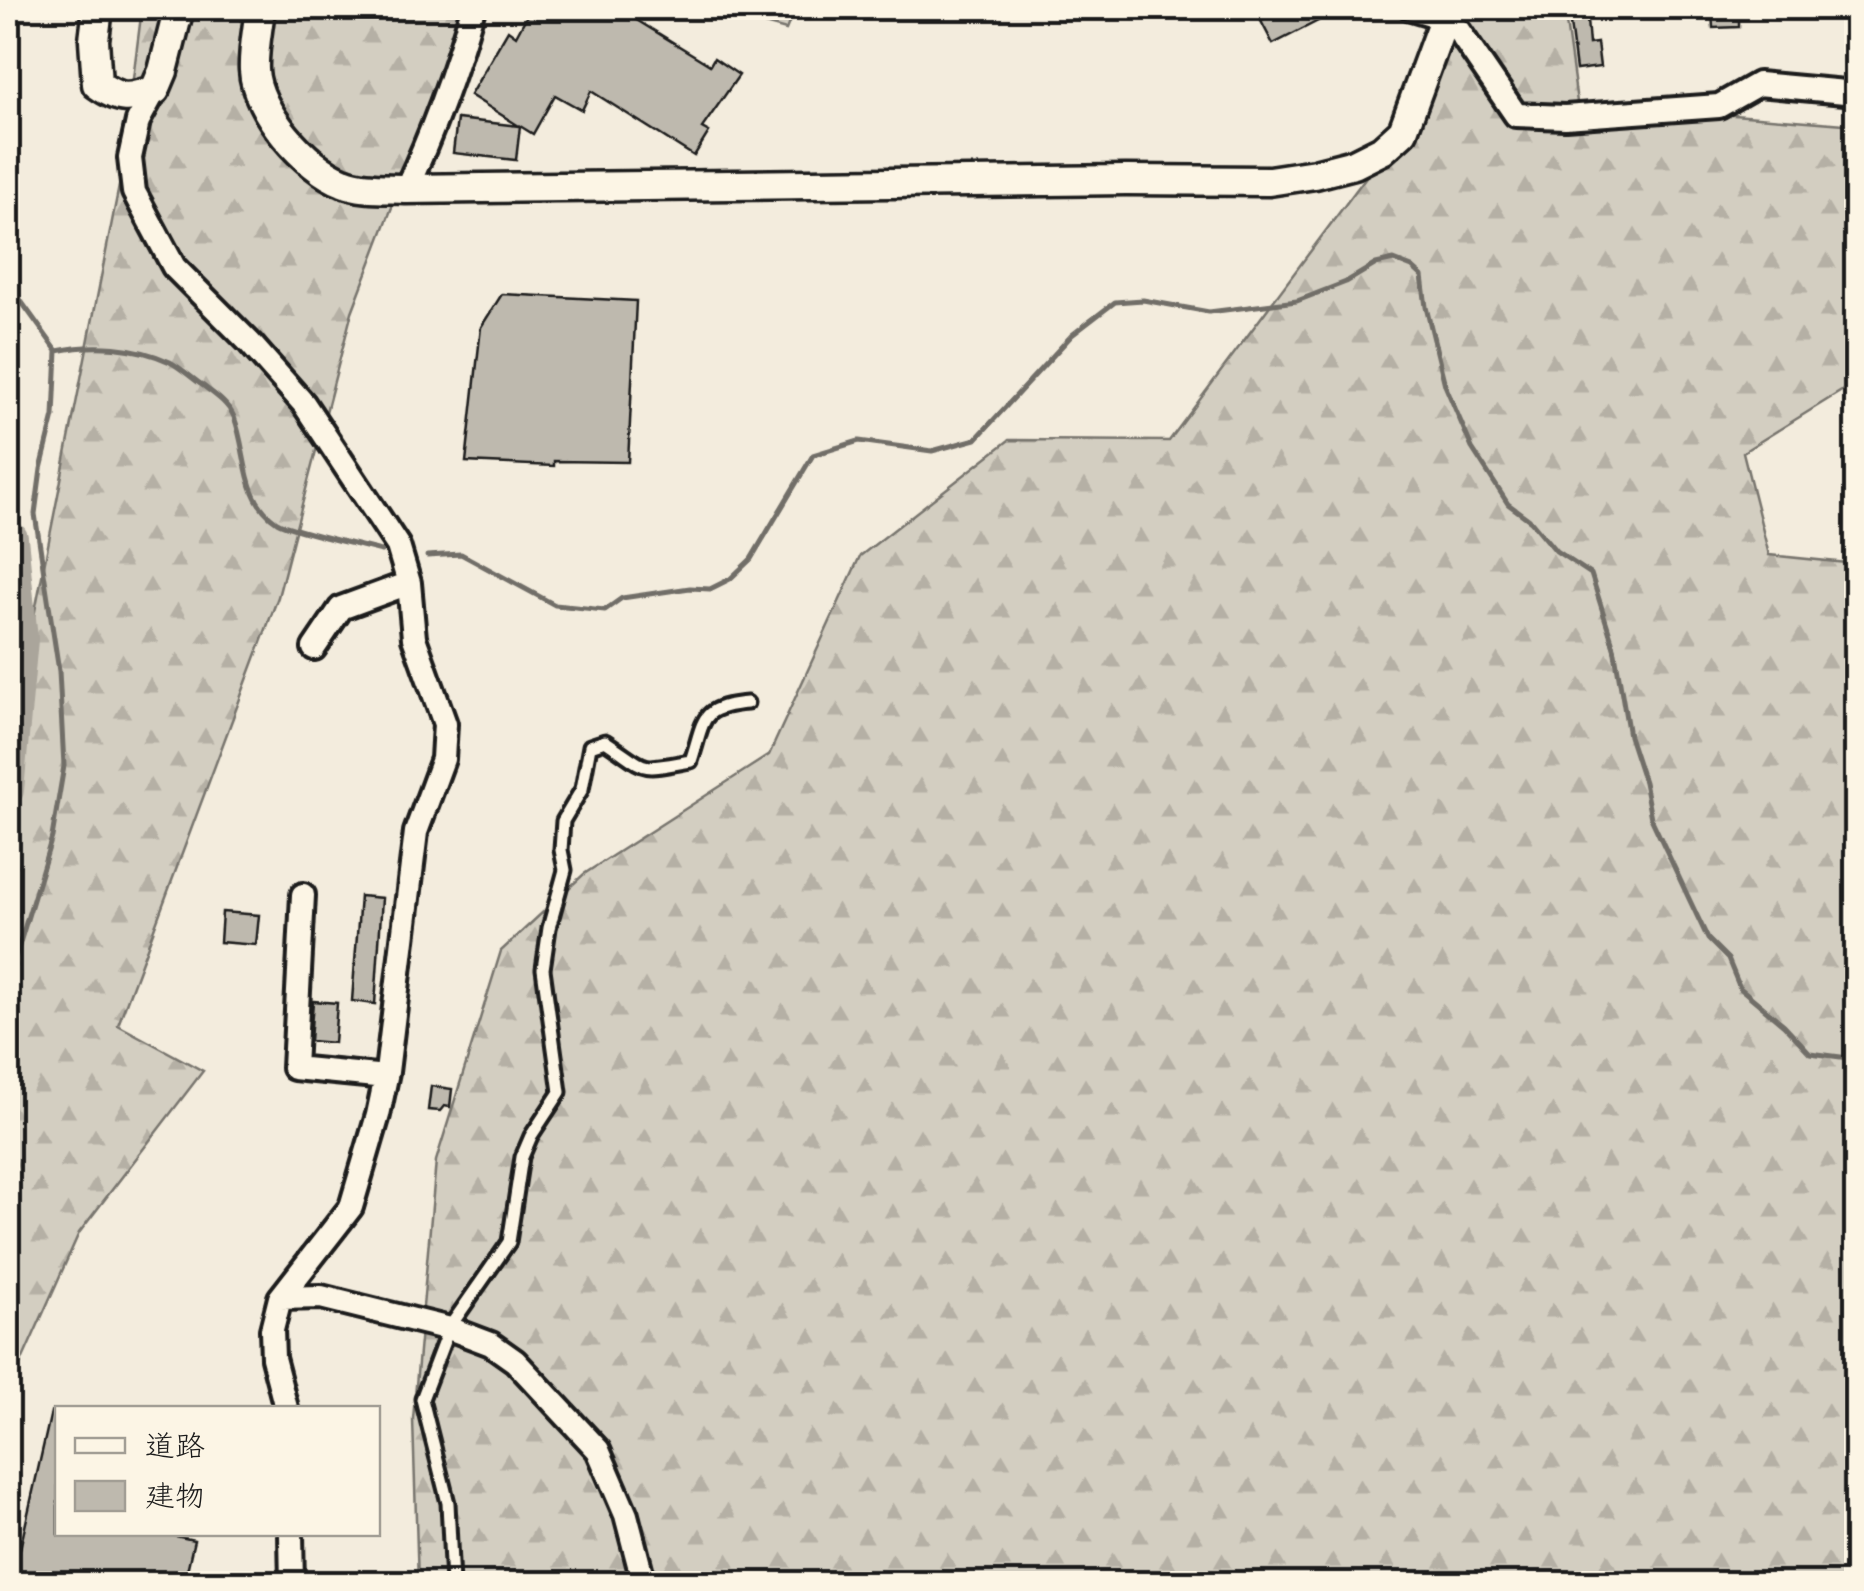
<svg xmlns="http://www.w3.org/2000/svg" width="1864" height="1591" font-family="'Shantell Sans','Klee One',sans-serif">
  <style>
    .forest { fill: url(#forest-firs); stroke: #78756e; stroke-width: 2.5 }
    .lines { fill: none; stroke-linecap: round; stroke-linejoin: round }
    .stream { stroke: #716e68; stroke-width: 5 }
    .river { stroke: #aaa59b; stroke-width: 32 }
    .building { fill: #beb9ae; stroke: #1c1c1c; stroke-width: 2.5 }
    .service-casing { stroke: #1c1c1c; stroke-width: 19 }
    .minor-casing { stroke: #1c1c1c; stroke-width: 30 }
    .tertiary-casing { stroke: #1c1c1c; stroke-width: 35 }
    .service { stroke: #fcf5e5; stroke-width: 11 }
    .minor { stroke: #fcf5e5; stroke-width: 22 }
    .tertiary { stroke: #fcf5e5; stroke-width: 28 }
  </style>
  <defs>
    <pattern id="forest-firs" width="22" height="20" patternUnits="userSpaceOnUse" patternTransform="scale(2.5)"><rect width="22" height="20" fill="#d3cec1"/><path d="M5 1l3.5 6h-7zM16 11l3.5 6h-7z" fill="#b5b0a5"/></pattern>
  </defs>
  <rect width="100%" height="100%" fill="#f3ecdd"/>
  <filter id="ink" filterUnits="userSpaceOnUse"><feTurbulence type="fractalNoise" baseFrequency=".01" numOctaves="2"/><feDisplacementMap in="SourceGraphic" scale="20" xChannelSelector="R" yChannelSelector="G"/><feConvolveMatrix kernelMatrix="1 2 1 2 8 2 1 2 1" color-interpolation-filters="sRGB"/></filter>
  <g filter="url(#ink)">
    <path class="forest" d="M 142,8 L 468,8 L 352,312 L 278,597 L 118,1025 L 203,1071 L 79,1233 L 8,1392 L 8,702 L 25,662 L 120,181 Z
      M 708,8 L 795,8 L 786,30 Z
      M 1459,8 L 1564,8 L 1577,102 L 1856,125 L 1856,382 L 1743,452 L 1769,555 L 1856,564 L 1856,1583 L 418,1584 L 413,1419 L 436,1161 L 501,951 L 584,874 L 769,755 L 860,556 L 1009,440 L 1169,441 L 1377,162 Z"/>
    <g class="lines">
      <path class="stream" d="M 8,283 L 57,351 L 54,416 L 41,469 L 35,514 L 59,671 L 64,766 L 52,837 L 8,982
        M 57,351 C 93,343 136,346 170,362 C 181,368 192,378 202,385 C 214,394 228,403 234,417 C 248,453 241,498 277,522 C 292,531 360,545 381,551
        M 427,556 L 461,554 L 555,605 L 605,610 L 622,598 L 690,588 L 710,589 L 730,579 L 751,559 L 813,455 L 859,441 L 932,451 L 976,439 L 1072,335 L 1115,302 L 1143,300 L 1209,312 L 1297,301 L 1346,282 L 1376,264 L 1394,260 L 1412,267 L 1422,276 L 1426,307 L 1445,385 L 1472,448 L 1508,504 L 1531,521 L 1556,551 L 1591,574 L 1614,647 L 1629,736 L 1644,782 L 1651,818 L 1708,939 L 1728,959 L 1740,988 L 1784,1025 L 1810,1053 L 1856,1059"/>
      <path class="river" d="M 8,534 L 12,538 L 22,639 L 8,790"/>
    </g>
    <path class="building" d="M 531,8 L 617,8 L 710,65 L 714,58 L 739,75 L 702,128 L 709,132 L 694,156 L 591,91 L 582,110 L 555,95 L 533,134 L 520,126 L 516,160 L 453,153 L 457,119 L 519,126 L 470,95 L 508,30 L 516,36 Z
      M 1288,8 L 1311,8 L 1318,21 L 1273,44 L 1261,21 Z
      M 1568,8 L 1586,8 L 1589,44 L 1597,43 L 1600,67 L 1576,70 Z
      M 1712,8 L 1739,8 L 1739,27 L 1713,28 Z
      M 502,294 L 636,301 L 628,462 L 554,461 L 554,466 L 466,462 L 481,327 Z
      M 360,896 L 382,898 L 375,1004 L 352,1001 Z
      M 222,912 L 259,915 L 256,945 L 220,942 Z
      M 313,1001 L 337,1003 L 334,1043 L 310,1041 Z
      M 431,1086 L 452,1089 L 450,1107 L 444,1106 L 440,1111 L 428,1110 Z
      M 51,1412 L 58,1412 L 58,1534 L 166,1534 L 194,1540 L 184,1584 L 67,1584 L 15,1571 Z"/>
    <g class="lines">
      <g class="service-casing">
        <path id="service" d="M 452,1584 L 448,1503 L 422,1399 L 449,1328 L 509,1242 L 522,1157 L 531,1136 L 560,1092 L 543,969 L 549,928 L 565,870 L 561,850 L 563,821 L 582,789 L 590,746 L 605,741 C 651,771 635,771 691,761 C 705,719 699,707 747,703"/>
      </g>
      <g class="minor-casing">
        <path id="minor" d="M 1411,8 L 1444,18 L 1458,30 L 1516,115 L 1565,117 L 1719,106 L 1758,84 L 1856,93
          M 155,90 L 138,121 L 130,158 L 134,192 L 174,267 L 250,343 L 304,404 L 398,546 L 409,583 L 414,638 L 445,724 L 443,759 L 416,832 L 387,1072 L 378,1115 L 351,1207 L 280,1298 L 272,1330 L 273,1358 L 286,1408
          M 406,189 C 434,130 455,71 473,8
          M 314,648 L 341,608 L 409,583
          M 303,895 L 294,1068 L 386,1077
          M 280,1298 L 321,1297 L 454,1330 L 491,1344 L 515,1361 L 598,1450 L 626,1515 L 644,1584
          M 291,1534 L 292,1584"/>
      </g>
      <g class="tertiary-casing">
        <path id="tertiary" d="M 98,8 L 94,40 L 97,84 C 121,101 128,99 155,90 L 163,71 L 179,8
          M 260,8 C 258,28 253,50 254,70 C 256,111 306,168 343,182 C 362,190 386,188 406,189 L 1126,180 L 1269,181 L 1315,174 L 1354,164 L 1382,150 L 1403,131 L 1448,8"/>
      </g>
      <use href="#service" class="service"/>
      <use href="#minor" class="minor"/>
      <use href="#tertiary" class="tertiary"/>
    </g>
  </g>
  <rect width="1864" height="1591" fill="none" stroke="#fcf5e5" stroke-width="40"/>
  <rect x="20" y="20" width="1824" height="1551" fill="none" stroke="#1c1c1c" stroke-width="4" filter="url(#ink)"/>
  <rect x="55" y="1406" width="325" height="130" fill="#fcf5e5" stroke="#a29e95" stroke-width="2.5"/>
  <rect x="75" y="1438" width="50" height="15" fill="#fcf5e5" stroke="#a29e95" stroke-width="2.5"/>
  <text x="145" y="1456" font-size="30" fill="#1c1c1c">道路</text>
  <rect x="75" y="1481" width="50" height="30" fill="#beb9ae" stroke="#a29e95" stroke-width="2.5"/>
  <text x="145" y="1506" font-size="30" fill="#1c1c1c">建物</text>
</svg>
